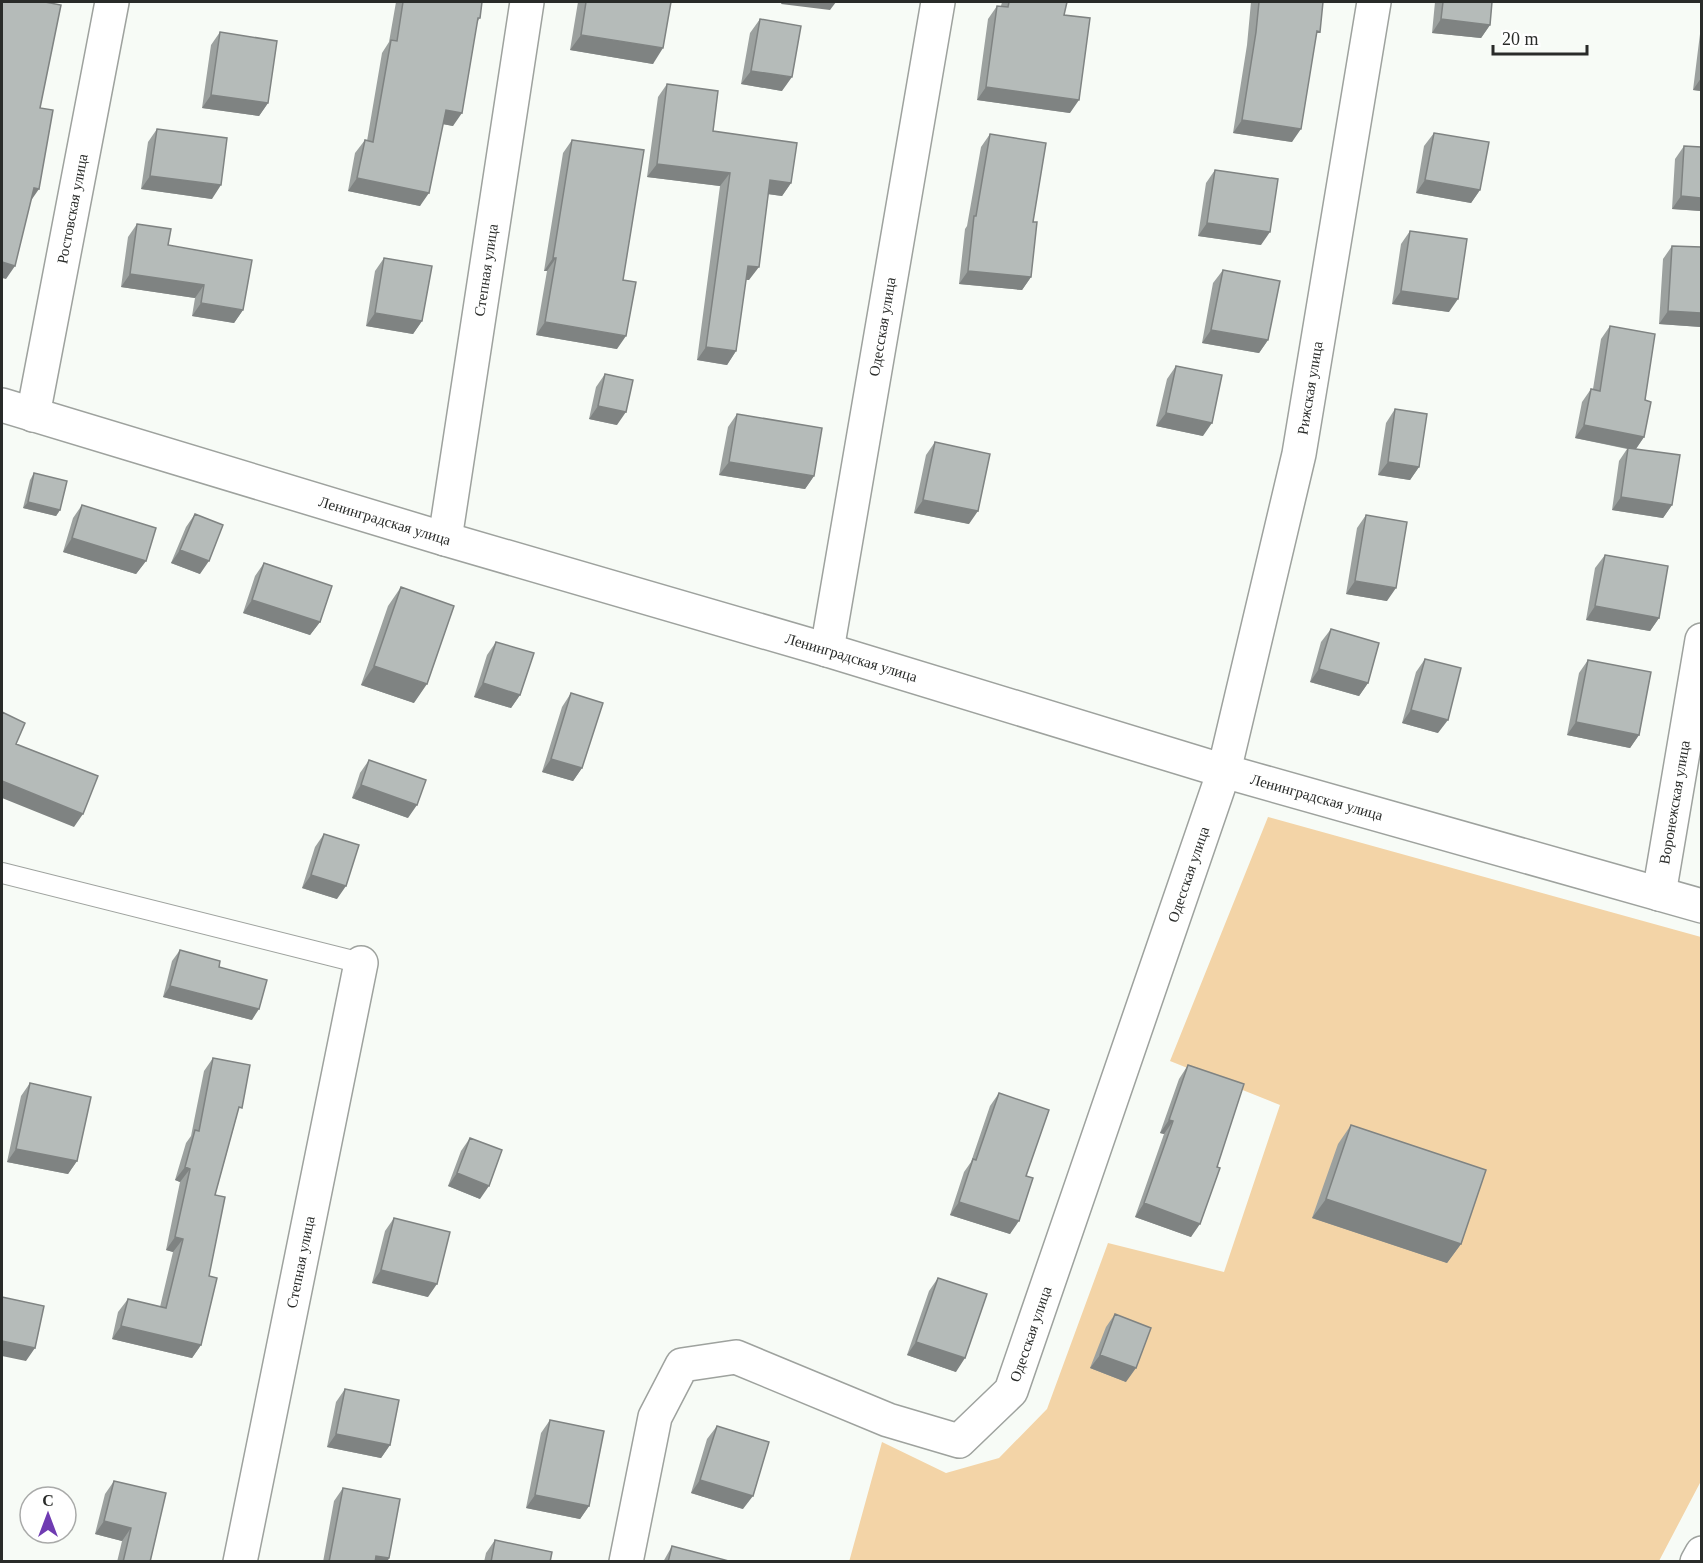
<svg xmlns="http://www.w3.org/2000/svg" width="1703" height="1563" font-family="'Times New Roman',serif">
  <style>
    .green { fill: #f3d4a7 }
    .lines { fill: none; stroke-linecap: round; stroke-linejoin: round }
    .service-casing { stroke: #9ea29e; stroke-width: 22 }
    .minor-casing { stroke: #9ea29e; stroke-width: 36 }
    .trunk-casing { stroke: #9ea29e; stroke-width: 36 }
    .service { stroke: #fff; stroke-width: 20 }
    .minor { stroke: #fff; stroke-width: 33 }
    .trunk { stroke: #fff; stroke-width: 33 }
    .wall { fill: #9ca19f }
    .shaded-wall { fill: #7f8382 }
    .building { fill: #b5bbb9; stroke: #7f8382; stroke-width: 1.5 }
    .labels { text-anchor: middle; stroke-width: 6; stroke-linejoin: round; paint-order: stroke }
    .street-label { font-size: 15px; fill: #292b29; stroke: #fff }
  </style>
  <rect width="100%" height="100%" fill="#f7fbf6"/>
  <path class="green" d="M 1268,817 L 1701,937 L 1701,1481 L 1659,1561 L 849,1562 L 882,1442 L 946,1473 L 999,1458 L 1047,1409 L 1108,1243 L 1224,1272 L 1280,1105 L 1170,1061 Z"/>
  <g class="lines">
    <g class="service-casing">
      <path id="service" d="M 2,873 L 361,963"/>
    </g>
    <g class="minor-casing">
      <g id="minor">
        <path id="s1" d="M 2,405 L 445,539 L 827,650 L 1224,771 L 1702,906"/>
        <path id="s2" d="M 33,415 L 112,2"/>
        <path id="s3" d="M 445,539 L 527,2"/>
        <path id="s4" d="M 827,650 L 938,2"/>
        <path id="s5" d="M 1659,894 L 1702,640"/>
        <path id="s6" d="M 240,1562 L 361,963"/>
        <path id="s7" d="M 626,1562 L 655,1417 L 682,1365 L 736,1357 L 888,1420 L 959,1441 L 1011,1391 L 1224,771 L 1299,454 L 1374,2"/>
      </g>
    </g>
    <g class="trunk-casing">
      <path id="trunk" d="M 1697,1562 L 1702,1553"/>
    </g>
    <use href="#service" class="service"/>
    <use href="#minor" class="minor"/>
    <use href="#trunk" class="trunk"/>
  </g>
  <path class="wall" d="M 396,2 L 482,2 L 480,18 L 477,22 L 453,126 L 443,124 L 420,206 L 348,191 L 355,153 L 365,140 L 367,141 L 382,53 L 389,42 Z
    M 578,2 L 671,2 L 653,64 L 570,50 Z
    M 1002,2 L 1067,2 L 1064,15 L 1070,113 L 977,100 L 988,19 L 997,6 L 1001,6 Z
    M 1251,2 L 1323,2 L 1292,142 L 1233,133 L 1247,45 Z
    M 1435,2 L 1492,2 L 1490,25 L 1481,38 L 1432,33 Z
    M 760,19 L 782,91 L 741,84 L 750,33 Z
    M 1701,26 L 1701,91 L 1693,90 Z
    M 220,32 L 268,103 L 259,116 L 202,108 L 211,45 Z
    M 667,84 L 713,131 L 791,183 L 782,196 L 768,194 L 749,280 L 746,280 L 736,351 L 727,365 L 697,360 L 720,186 L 647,177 L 658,97 Z
    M 157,129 L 212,199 L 141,189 L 148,142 Z
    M 1434,133 L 1480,190 L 1471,203 L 1416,193 L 1424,146 Z
    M 990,134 L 1033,222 L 1031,277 L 1022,290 L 959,284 L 965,229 L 967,226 L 981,147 Z
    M 572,140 L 623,280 L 617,349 L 536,335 L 547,271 L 544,271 L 563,153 Z
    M 1684,146 L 1701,211 L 1672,209 L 1675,159 Z
    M 1215,170 L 1261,245 L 1198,236 L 1206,183 Z
    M 137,224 L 168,245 L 243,310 L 234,323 L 192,316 L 195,298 L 121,287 L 128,237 Z
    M 1410,231 L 1449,312 L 1392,304 L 1401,244 Z
    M 1672,246 L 1701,247 L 1701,327 L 1659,324 L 1663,259 Z
    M 384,258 L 422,321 L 413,334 L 366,326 L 375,271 Z
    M 1223,270 L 1268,340 L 1259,353 L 1202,343 L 1213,283 Z
    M 1610,326 L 1645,400 L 1644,437 L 1636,449 L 1672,505 L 1663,518 L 1612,510 L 1619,461 L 1627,449 L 1575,438 L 1582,402 L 1591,389 L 1593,389 L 1601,339 Z
    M 1176,366 L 1203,436 L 1156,426 L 1167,379 Z
    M 605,374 L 617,425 L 589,419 L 596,387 Z
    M 1395,409 L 1419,467 L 1410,480 L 1378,475 L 1386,423 Z
    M 737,414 L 814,476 L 805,489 L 719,475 L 728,427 Z
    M 935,442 L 969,524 L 914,513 L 926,455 Z
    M 34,473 L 60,510 L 56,516 L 23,508 L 30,480 Z
    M 82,505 L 146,561 L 136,574 L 63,552 L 73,518 Z
    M 195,514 L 200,574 L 171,563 L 186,527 Z
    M 1366,515 L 1387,601 L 1346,594 L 1357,528 Z
    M 1605,555 L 1659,618 L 1650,631 L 1586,620 L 1595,568 Z
    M 264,563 L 320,622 L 310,635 L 243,613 L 255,576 Z
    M 401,587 L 414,703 L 361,685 L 388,606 Z
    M 1331,629 L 1368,683 L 1359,696 L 1310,682 L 1321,642 Z
    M 496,642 L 520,695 L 511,708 L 474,697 L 487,655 Z
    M 1425,659 L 1438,733 L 1402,723 L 1416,672 Z
    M 1588,660 L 1639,735 L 1630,748 L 1567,735 L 1579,673 Z
    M 571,693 L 582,768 L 573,781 L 542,772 L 562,707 Z
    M 369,760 L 408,818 L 352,798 L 360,773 Z
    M 324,834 L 337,899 L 302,888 L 315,847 Z
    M 180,950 L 219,967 L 252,1020 L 163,997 L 172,961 Z
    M 213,1058 L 237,1115 L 215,1195 L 209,1276 L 201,1345 L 192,1358 L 112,1339 L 118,1312 L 128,1299 L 160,1307 L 173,1252 L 166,1250 L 180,1182 L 175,1180 L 186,1143 L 191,1136 L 204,1071 Z
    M 1188,1065 L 1217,1167 L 1191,1237 L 1135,1217 L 1164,1134 L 1160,1133 L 1179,1079 Z
    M 30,1083 L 77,1161 L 68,1174 L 7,1162 L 21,1096 Z
    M 999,1093 L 1026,1176 L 1010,1234 L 950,1215 L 964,1172 L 971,1162 L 990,1106 Z
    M 1351,1125 L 1461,1244 L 1447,1263 L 1312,1218 L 1338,1144 Z
    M 470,1138 L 480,1199 L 448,1186 L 461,1151 Z
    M 394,1218 L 428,1297 L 372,1283 L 385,1231 Z
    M 938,1278 L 956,1372 L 907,1355 L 929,1291 Z
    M 1115,1314 L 1126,1382 L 1090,1368 L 1106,1327 Z
    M 345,1389 L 390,1445 L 381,1458 L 327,1447 L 336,1402 Z
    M 550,1420 L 589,1506 L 580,1519 L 526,1508 L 541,1433 Z
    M 717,1426 L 743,1509 L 691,1493 L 707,1439 Z
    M 114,1481 L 150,1562 L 117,1562 L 122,1541 L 95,1534 L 105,1494 Z
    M 343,1488 L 389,1558 L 387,1562 L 323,1562 L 334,1501 Z
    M 495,1540 L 550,1562 L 484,1562 L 486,1553 Z
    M 672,1546 L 729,1562 L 663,1562 Z"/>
  <path class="shaded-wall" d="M 782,2 L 836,2 L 830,10 L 781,4 Z
    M 1441,19 L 1490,25 L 1481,38 L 1432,33 Z
    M 581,35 L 663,48 L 653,64 L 570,50 Z
    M 751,71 L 792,77 L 782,91 L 741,84 Z
    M 1701,78 L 1701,91 L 1693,90 Z
    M 986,87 L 1079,100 L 1070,113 L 977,100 Z
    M 211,95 L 268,103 L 259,116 L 202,108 Z
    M 446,110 L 462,113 L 453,126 L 437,123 Z
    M 1242,120 L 1301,129 L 1292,142 L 1233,133 Z
    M 657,164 L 730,173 L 720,186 L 647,177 Z
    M 150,176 L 221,185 L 212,199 L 141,189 Z
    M 357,178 L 429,193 L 420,206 L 348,191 Z
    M 770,180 L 791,183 L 782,196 L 760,193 Z
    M 1425,180 L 1480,190 L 1471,203 L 1416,193 Z
    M 34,188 L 39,189 L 30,202 Z
    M 1681,196 L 1701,198 L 1701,211 L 1672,209 Z
    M 1207,223 L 1270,232 L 1261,245 L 1198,236 Z
    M 553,258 L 556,258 L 547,271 L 544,271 Z
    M 2,262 L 15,266 L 6,279 L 2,278 Z
    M 748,266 L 759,267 L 749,280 L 739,279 Z
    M 968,271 L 1031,277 L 1022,290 L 959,284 Z
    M 130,274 L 204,285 L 195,298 L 121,287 Z
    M 1401,291 L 1458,299 L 1449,312 L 1392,304 Z
    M 201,303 L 243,310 L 234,323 L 192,316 Z
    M 1668,311 L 1701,313 L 1701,327 L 1659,324 Z
    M 375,313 L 422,321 L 413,334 L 366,326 Z
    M 545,322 L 626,336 L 617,349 L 536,335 Z
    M 1211,330 L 1268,340 L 1259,353 L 1202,343 Z
    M 706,347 L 736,351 L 727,365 L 697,360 Z
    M 598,406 L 626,412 L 617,425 L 589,419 Z
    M 1166,413 L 1212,423 L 1203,436 L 1156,426 Z
    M 1584,425 L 1644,437 L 1635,450 L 1575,438 Z
    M 729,462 L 814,476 L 805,489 L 719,475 Z
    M 1388,462 L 1419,467 L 1410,480 L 1378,475 Z
    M 1621,497 L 1672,505 L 1663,518 L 1612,510 Z
    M 923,500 L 978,511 L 969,524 L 914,513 Z
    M 28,502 L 60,510 L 56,516 L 23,508 Z
    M 72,538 L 146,561 L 136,574 L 63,552 Z
    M 180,550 L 209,561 L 200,574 L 171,563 Z
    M 1355,581 L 1396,588 L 1387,601 L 1346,594 Z
    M 252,600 L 320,622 L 310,635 L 243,613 Z
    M 1595,606 L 1659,618 L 1650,631 L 1586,620 Z
    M 374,666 L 427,684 L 414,703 L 361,685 Z
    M 1319,669 L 1368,683 L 1359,696 L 1310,682 Z
    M 483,683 L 520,695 L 511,708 L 474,697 Z
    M 1411,710 L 1448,720 L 1438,733 L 1402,723 Z
    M 1576,722 L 1639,735 L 1630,748 L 1567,735 Z
    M 551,759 L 582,768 L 573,781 L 542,772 Z
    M 2,781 L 83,814 L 74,827 L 2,798 Z
    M 361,785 L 417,805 L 408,818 L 352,798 Z
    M 311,875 L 346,886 L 337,899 L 302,888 Z
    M 170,986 L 259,1009 L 252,1020 L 163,997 Z
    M 1169,1120 L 1173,1121 L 1164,1134 L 1160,1133 Z
    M 16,1149 L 77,1161 L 68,1174 L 7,1162 Z
    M 185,1167 L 190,1169 L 180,1182 L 175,1180 Z
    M 457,1173 L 489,1186 L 480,1199 L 448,1186 Z
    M 1326,1199 L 1461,1244 L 1447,1263 L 1312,1218 Z
    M 959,1202 L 1019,1221 L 1010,1234 L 950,1215 Z
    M 1144,1203 L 1200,1224 L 1191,1237 L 1135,1217 Z
    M 175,1237 L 183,1239 L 173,1252 L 166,1250 Z
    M 381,1270 L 437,1284 L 428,1297 L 372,1283 Z
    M 121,1326 L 201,1345 L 192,1358 L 112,1339 Z
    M 2,1341 L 35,1348 L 26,1361 L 2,1356 Z
    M 916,1342 L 965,1358 L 956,1372 L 907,1355 Z
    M 1100,1355 L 1136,1368 L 1126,1382 L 1090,1368 Z
    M 336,1434 L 390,1445 L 381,1458 L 327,1447 Z
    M 700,1480 L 753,1496 L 743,1509 L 691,1493 Z
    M 535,1495 L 589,1506 L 580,1519 L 526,1508 Z
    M 104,1521 L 131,1528 L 122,1541 L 95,1534 Z
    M 376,1556 L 389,1558 L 387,1562 L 372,1562 Z"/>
  <path class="building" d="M 2,2 L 45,2 L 61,5 L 40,108 L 53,110 L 39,189 L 34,188 L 15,266 L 2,262 Z
    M 403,2 L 482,2 L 480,18 L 478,18 L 462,113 L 446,110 L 429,193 L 357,178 L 365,140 L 373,142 L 391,40 L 397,41 Z
    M 586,2 L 671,2 L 663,48 L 581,35 Z
    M 1009,2 L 1067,2 L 1064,15 L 1090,18 L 1079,100 L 986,87 L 997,6 L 1008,7 Z
    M 1259,2 L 1323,2 L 1320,32 L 1317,31 L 1301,129 L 1242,120 L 1256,32 Z
    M 1443,2 L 1492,2 L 1490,25 L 1441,19 Z
    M 760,19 L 801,26 L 792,77 L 751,71 Z
    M 220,32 L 277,41 L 268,103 L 211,95 Z
    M 667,84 L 718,91 L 713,131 L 797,143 L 791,183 L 770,180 L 759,267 L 748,266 L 736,351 L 706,347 L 730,173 L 657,164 Z
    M 157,129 L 227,138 L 221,185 L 150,176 Z
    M 1434,133 L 1489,142 L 1480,190 L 1425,180 Z
    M 990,134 L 1046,143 L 1033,222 L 1037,222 L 1031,277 L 968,271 L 974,216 L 976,216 Z
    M 572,140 L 644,150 L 623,280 L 636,282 L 626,336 L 545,322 L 556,258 L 553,258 Z
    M 1684,146 L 1701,147 L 1701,198 L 1681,196 Z
    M 1215,170 L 1278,179 L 1270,232 L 1207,223 Z
    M 137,224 L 171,229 L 168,245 L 252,260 L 243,310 L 201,303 L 204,285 L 130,274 Z
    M 1410,231 L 1467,239 L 1458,299 L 1401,291 Z
    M 1672,246 L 1701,247 L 1701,313 L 1668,311 Z
    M 384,258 L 432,266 L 422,321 L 375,313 Z
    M 1223,270 L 1280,281 L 1268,340 L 1211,330 Z
    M 1610,326 L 1655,334 L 1645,400 L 1651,402 L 1644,437 L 1584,425 L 1591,389 L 1600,391 Z
    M 1176,366 L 1222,375 L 1212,423 L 1166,413 Z
    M 605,374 L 633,380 L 626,412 L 598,406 Z
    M 1395,409 L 1427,414 L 1419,467 L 1388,462 Z
    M 737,414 L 822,428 L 814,476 L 729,462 Z
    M 935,442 L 990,454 L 978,511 L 923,500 Z
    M 1628,448 L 1680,455 L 1672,505 L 1621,497 Z
    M 34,473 L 67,481 L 60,510 L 28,502 Z
    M 82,505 L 156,528 L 146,561 L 72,538 Z
    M 195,514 L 223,525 L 209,561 L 180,550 Z
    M 1366,515 L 1407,522 L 1396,588 L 1355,581 Z
    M 1605,555 L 1668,566 L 1659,618 L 1595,606 Z
    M 264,563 L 332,586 L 320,622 L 252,600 Z
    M 401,587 L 454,606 L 427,684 L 374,666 Z
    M 1331,629 L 1379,643 L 1368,683 L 1319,669 Z
    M 496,642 L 534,653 L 520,695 L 483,683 Z
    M 1425,659 L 1461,668 L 1448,720 L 1411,710 Z
    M 1588,660 L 1651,672 L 1639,735 L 1576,722 Z
    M 571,693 L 603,703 L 582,768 L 551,759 Z
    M 2,712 L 25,723 L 16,744 L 98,776 L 83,814 L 2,781 Z
    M 369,760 L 426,780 L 417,805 L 361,785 Z
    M 324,834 L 359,845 L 346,886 L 311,875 Z
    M 180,950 L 220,961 L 219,967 L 267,980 L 259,1009 L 170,986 Z
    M 213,1058 L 250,1065 L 242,1108 L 239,1107 L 215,1195 L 225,1197 L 209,1276 L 217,1278 L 201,1345 L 121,1326 L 128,1299 L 166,1308 L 183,1239 L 175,1237 L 190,1169 L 185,1167 L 195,1130 L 199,1131 Z
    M 1188,1065 L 1244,1084 L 1217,1167 L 1220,1168 L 1200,1224 L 1144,1203 L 1173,1121 L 1169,1120 Z
    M 30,1083 L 91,1097 L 77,1161 L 16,1149 Z
    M 999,1093 L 1049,1110 L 1026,1176 L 1033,1178 L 1019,1221 L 959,1202 L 973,1159 L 976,1160 Z
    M 1351,1125 L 1486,1170 L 1461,1244 L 1326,1199 Z
    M 470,1138 L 502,1150 L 489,1186 L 457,1173 Z
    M 394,1218 L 450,1232 L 437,1284 L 381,1270 Z
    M 938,1278 L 987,1294 L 965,1358 L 916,1342 Z
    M 2,1297 L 44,1306 L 35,1348 L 2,1341 Z
    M 1115,1314 L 1151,1328 L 1136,1368 L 1100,1355 Z
    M 345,1389 L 399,1400 L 390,1445 L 336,1434 Z
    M 550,1420 L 604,1431 L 589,1506 L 535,1495 Z
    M 717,1426 L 769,1442 L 753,1496 L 700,1480 Z
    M 114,1481 L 166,1493 L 150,1562 L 123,1562 L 131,1528 L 104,1521 Z
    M 343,1488 L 400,1499 L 389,1558 L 376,1556 L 375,1562 L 329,1562 Z
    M 495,1540 L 552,1552 L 550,1562 L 491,1562 Z
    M 672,1546 L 729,1561 L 729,1562 L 668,1562 Z"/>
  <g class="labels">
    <g class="street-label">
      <text dy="5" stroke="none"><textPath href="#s2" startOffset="210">Ростовская улица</textPath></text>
      <text dy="5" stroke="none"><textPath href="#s3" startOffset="272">Степная улица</textPath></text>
      <text dy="5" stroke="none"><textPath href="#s4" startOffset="328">Одесская улица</textPath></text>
      <text dy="5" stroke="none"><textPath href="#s7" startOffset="1620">Рижская улица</textPath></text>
      <text dy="5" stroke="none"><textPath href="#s1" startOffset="400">Ленинградская улица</textPath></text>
      <text dy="5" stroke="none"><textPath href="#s1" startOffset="886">Ленинградская улица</textPath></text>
      <text dy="5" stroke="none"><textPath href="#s1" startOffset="1372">Ленинградская улица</textPath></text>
      <text dy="5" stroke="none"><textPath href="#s5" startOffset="93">Воронежская улица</textPath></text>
      <text dy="5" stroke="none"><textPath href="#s7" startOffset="1118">Одесская улица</textPath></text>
      <text dy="5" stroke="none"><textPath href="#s6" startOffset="306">Степная улица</textPath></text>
      <text dy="5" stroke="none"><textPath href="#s7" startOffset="632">Одесская улица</textPath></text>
    </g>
  </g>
  <rect width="1703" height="1563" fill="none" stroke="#292b29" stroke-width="6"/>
  <g transform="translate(48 1515)"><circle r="28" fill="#ffffff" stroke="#a9aaa9" stroke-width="1.5"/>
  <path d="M0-4.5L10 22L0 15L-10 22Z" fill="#6f3bb2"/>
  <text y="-9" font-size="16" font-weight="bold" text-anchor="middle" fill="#292b29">С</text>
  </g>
  <path d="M1493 45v9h94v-9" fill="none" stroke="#292b29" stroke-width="3"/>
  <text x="1502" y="45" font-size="18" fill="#292b29" stroke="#ffffff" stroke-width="4.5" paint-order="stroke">20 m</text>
</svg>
